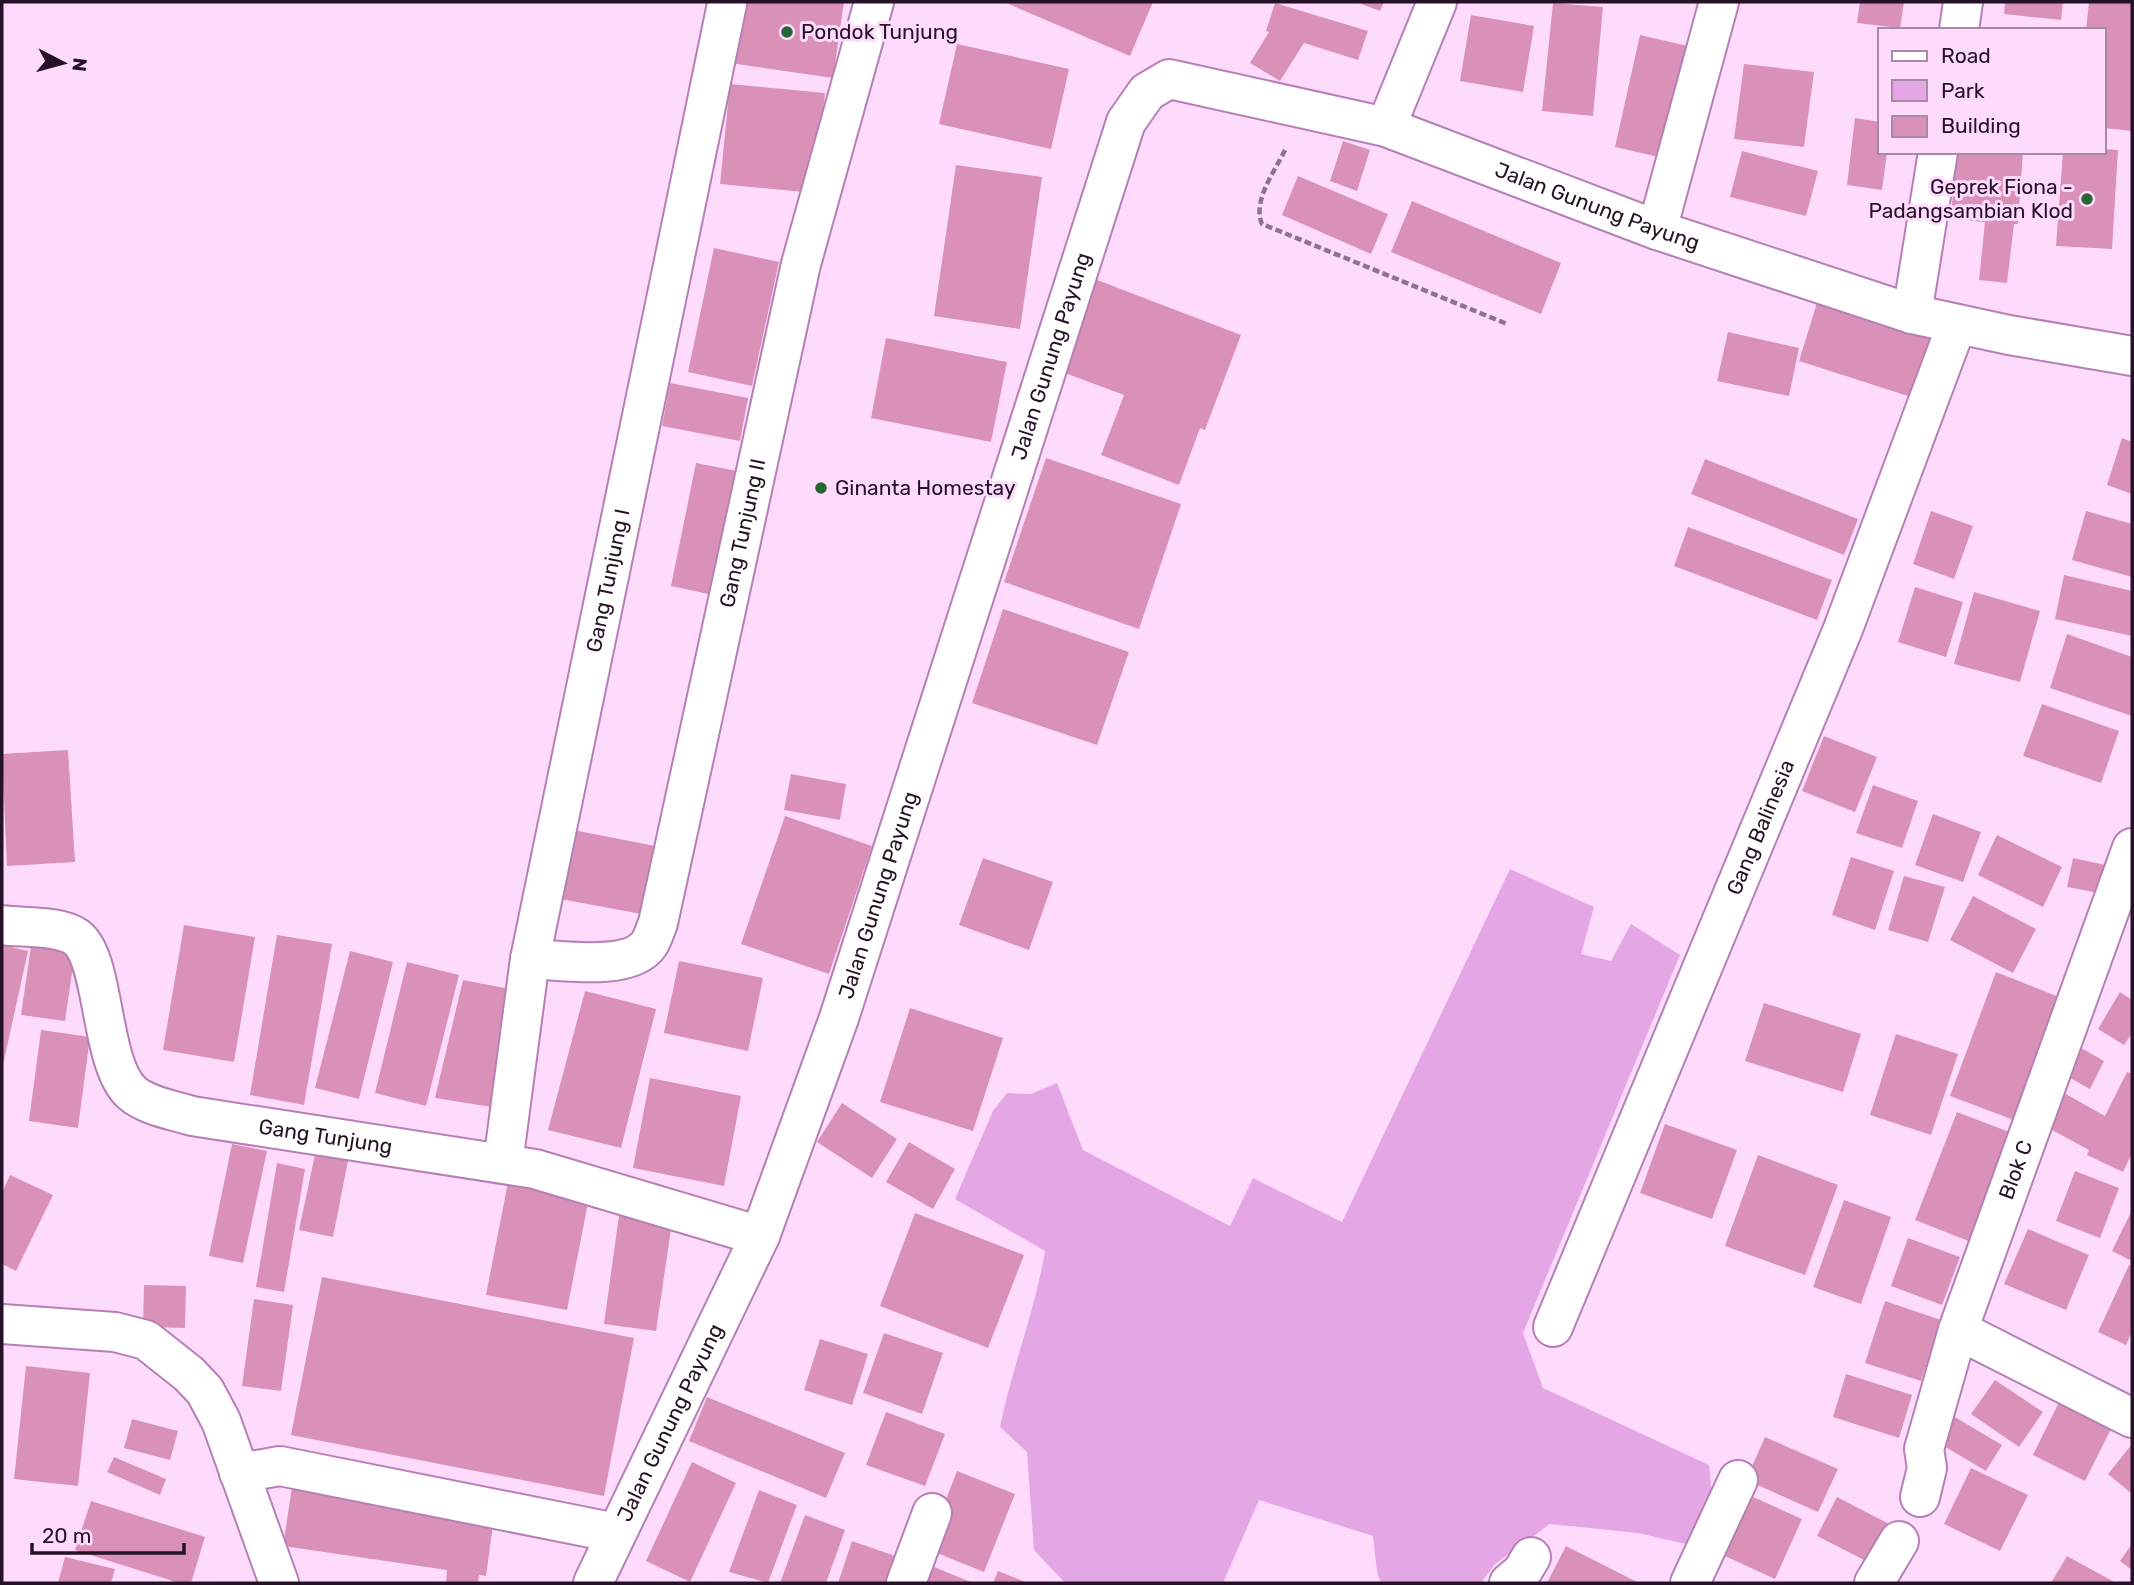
<svg xmlns="http://www.w3.org/2000/svg" width="2134" height="1585" font-family="Rubik,sans-serif">
  <style>
    .green { fill: #e4a6e4 }
    .building { fill: #da91b8 }
    .lines { fill: none; stroke-linecap: round; stroke-linejoin: round }
    .minor-casing { stroke: #b680b6; stroke-width: 42 }
    .path { stroke: #8e728e; stroke-width: 4.5; stroke-dasharray: 7 3.5; stroke-linecap: butt }
    .minor { stroke: #fff; stroke-width: 38 }
    .poi-dot { fill: #266630; stroke: #fedafd; stroke-width: 2.5 }
    .labels { text-anchor: middle; stroke-width: 6; stroke-linejoin: round; paint-order: stroke }
    .poi-label { font-size: 21px; fill: #261227; stroke: #fedafd; text-anchor: start }
    .street-label { font-size: 21px; fill: #261227; stroke: #fedafd }
  </style>
  <rect width="100%" height="100%" fill="#fedafd"/>
  <path class="green" d="M 1510,869 L 1594,907 L 1581,954 L 1611,961 L 1631,924 L 1680,955 L 1523,1333 L 1543,1388 L 1709,1465 L 1712,1495 L 1690,1545 L 1638,1533 L 1550,1524 L 1495,1564 L 1481,1583 L 1381,1583 L 1377,1572 L 1373,1536 L 1259,1500 L 1223,1583 L 1065,1583 L 1034,1550 L 1027,1452 L 1000,1427 C 1012,1367 1035,1311 1045,1251 L 955,1199 L 993,1111 L 1007,1093 L 1031,1094 L 1057,1083 L 1083,1150 L 1230,1226 L 1253,1178 L 1342,1222 Z"/>
  <path class="building" d="M 739,2 L 844,2 L 833,78 L 730,63 Z
    M 1004,2 L 1153,2 L 1130,56 Z
    M 1356,2 L 1384,2 L 1380,11 Z
    M 1860,2 L 1904,2 L 1900,28 L 1857,23 Z
    M 2005,2 L 2063,2 L 2061,20 L 2004,14 Z
    M 2089,2 L 2132,2 L 2132,131 L 2104,128 L 2104,30 L 2086,30 Z
    M 1275,3 L 1368,31 L 1358,60 L 1304,43 L 1280,81 L 1250,63 L 1269,32 L 1266,31 Z
    M 1553,3 L 1603,7 L 1593,116 L 1542,111 Z
    M 1471,15 L 1534,26 L 1523,92 L 1460,81 Z
    M 1640,35 L 1688,46 L 1663,158 L 1615,147 Z
    M 957,44 L 1069,69 L 1051,149 L 939,124 Z
    M 1744,64 L 1814,72 L 1804,147 L 1734,139 Z
    M 730,84 L 825,93 L 815,193 L 720,184 Z
    M 1855,118 L 1880,122 L 1880,152 L 1887,152 L 1882,190 L 1847,185 Z
    M 1343,141 L 1370,150 L 1357,191 L 1330,181 Z
    M 2104,149 L 2118,150 L 2112,249 L 2056,246 L 2063,152 L 2104,152 Z
    M 1742,151 L 1818,171 L 1806,216 L 1730,197 Z
    M 1956,152 L 2023,152 L 2018,224 L 2014,224 L 2007,283 L 1979,280 L 1985,222 L 1951,219 Z
    M 956,165 L 1042,177 L 1020,329 L 934,316 Z
    M 1298,176 L 1388,214 L 1371,254 L 1282,215 Z
    M 1412,201 L 1561,263 L 1541,314 L 1391,252 Z
    M 714,248 L 779,262 L 752,386 L 688,372 Z
    M 1092,278 L 1241,335 L 1205,430 L 1200,428 L 1179,485 L 1101,455 L 1124,395 L 1057,370 Z
    M 1820,293 L 1933,329 L 1911,397 L 1799,361 Z
    M 1728,332 L 1799,348 L 1789,396 L 1717,381 Z
    M 886,338 L 1007,362 L 991,442 L 871,418 Z
    M 670,383 L 748,398 L 740,441 L 662,426 Z
    M 2122,438 L 2132,442 L 2132,494 L 2107,485 Z
    M 1046,458 L 1181,504 L 1139,629 L 1004,582 Z
    M 1705,459 L 1858,519 L 1844,555 L 1691,494 Z
    M 696,463 L 742,472 L 718,596 L 671,586 Z
    M 1931,511 L 1973,526 L 1954,579 L 1913,564 Z
    M 2086,511 L 2132,524 L 2132,577 L 2072,560 Z
    M 1688,527 L 1832,580 L 1817,620 L 1674,566 Z
    M 2064,575 L 2132,591 L 2132,636 L 2055,619 Z
    M 1915,587 L 1963,602 L 1946,657 L 1898,642 Z
    M 1974,592 L 2040,611 L 2020,682 L 1954,664 Z
    M 1003,609 L 1129,652 L 1097,745 L 972,703 Z
    M 2067,634 L 2132,657 L 2132,716 L 2050,688 Z
    M 2042,704 L 2119,731 L 2101,783 L 2023,756 Z
    M 1824,736 L 1877,757 L 1855,812 L 1802,791 Z
    M 68,750 L 75,862 L 7,866 L 2,754 Z
    M 791,774 L 846,784 L 840,820 L 784,810 Z
    M 1873,785 L 1918,801 L 1902,848 L 1856,833 Z
    M 1933,814 L 1981,832 L 1963,882 L 1915,865 Z
    M 785,816 L 872,846 L 829,974 L 741,944 Z
    M 568,829 L 660,847 L 647,915 L 555,898 Z
    M 1997,835 L 2062,867 L 2043,907 L 1978,875 Z
    M 1851,857 L 1894,871 L 1875,930 L 1832,915 Z
    M 983,858 L 1053,882 L 1029,950 L 959,925 Z
    M 2073,858 L 2110,866 L 2104,894 L 2067,887 Z
    M 1904,876 L 1945,887 L 1928,942 L 1888,930 Z
    M 1973,896 L 2036,929 L 2013,973 L 1950,940 Z
    M 184,925 L 255,937 L 234,1062 L 163,1050 Z
    M 277,935 L 332,944 L 304,1105 L 250,1095 Z
    M 2,945 L 28,951 L 3,1065 L 2,1065 Z
    M 31,946 L 75,952 L 65,1021 L 21,1015 Z
    M 350,951 L 393,962 L 359,1099 L 315,1088 Z
    M 679,961 L 763,978 L 748,1051 L 664,1033 Z
    M 407,962 L 459,975 L 426,1106 L 375,1093 Z
    M 1996,972 L 2064,999 L 2019,1122 L 1950,1096 Z
    M 463,980 L 520,991 L 498,1108 L 435,1098 Z
    M 585,991 L 656,1009 L 621,1148 L 548,1130 Z
    M 2120,992 L 2132,1000 L 2132,1033 L 2124,1045 L 2098,1029 Z
    M 1764,1003 L 1861,1034 L 1843,1092 L 1745,1061 Z
    M 910,1008 L 1003,1038 L 973,1131 L 880,1102 Z
    M 41,1030 L 90,1037 L 78,1128 L 29,1121 Z
    M 1896,1034 L 1958,1054 L 1931,1135 L 1870,1115 Z
    M 2076,1045 L 2104,1061 L 2090,1089 L 2061,1073 Z
    M 2127,1072 L 2132,1074 L 2132,1153 L 2123,1172 L 2087,1155 L 2089,1150 L 2039,1123 L 2057,1089 L 2105,1116 Z
    M 650,1078 L 741,1096 L 724,1186 L 633,1168 Z
    M 842,1103 L 897,1139 L 872,1178 L 817,1142 Z
    M 1957,1112 L 2017,1135 L 1976,1244 L 1915,1220 Z
    M 1665,1124 L 1737,1150 L 1712,1219 L 1640,1193 Z
    M 909,1142 L 955,1169 L 933,1209 L 886,1182 Z
    M 232,1144 L 267,1151 L 243,1263 L 209,1256 Z
    M 316,1150 L 349,1156 L 333,1237 L 299,1230 Z
    M 1758,1155 L 1838,1185 L 1805,1275 L 1725,1246 Z
    M 277,1163 L 305,1169 L 284,1292 L 256,1287 Z
    M 2075,1171 L 2119,1188 L 2100,1238 L 2056,1221 Z
    M 10,1175 L 53,1195 L 16,1271 L 2,1264 L 2,1193 Z
    M 508,1182 L 589,1198 L 567,1310 L 486,1295 Z
    M 1844,1200 L 1891,1217 L 1861,1304 L 1813,1287 Z
    M 620,1208 L 673,1216 L 656,1331 L 604,1324 Z
    M 2132,1210 L 2132,1261 L 2112,1251 Z
    M 915,1213 L 1024,1255 L 988,1348 L 880,1306 Z
    M 2028,1229 L 2089,1255 L 2066,1310 L 2004,1284 Z
    M 1908,1238 L 1960,1257 L 1942,1305 L 1891,1286 Z
    M 2129,1265 L 2132,1266 L 2132,1331 L 2126,1345 L 2098,1332 Z
    M 322,1277 L 634,1338 L 604,1496 L 291,1435 Z
    M 144,1285 L 186,1286 L 185,1328 L 143,1327 Z
    M 254,1299 L 293,1305 L 281,1391 L 242,1386 Z
    M 1885,1301 L 1941,1320 L 1921,1381 L 1865,1363 Z
    M 884,1333 L 943,1353 L 922,1414 L 863,1393 Z
    M 820,1339 L 868,1354 L 852,1405 L 804,1390 Z
    M 26,1366 L 90,1373 L 78,1486 L 14,1479 Z
    M 1846,1374 L 1912,1395 L 1899,1438 L 1833,1417 Z
    M 1995,1380 L 2043,1412 L 2019,1447 L 1971,1414 Z
    M 2063,1394 L 2115,1421 L 2085,1481 L 2033,1455 Z
    M 707,1397 L 845,1453 L 826,1498 L 689,1441 Z
    M 886,1412 L 945,1434 L 925,1486 L 866,1465 Z
    M 1948,1413 L 2002,1445 L 1986,1471 L 1932,1439 Z
    M 132,1419 L 178,1431 L 170,1460 L 124,1448 Z
    M 1765,1437 L 1838,1469 L 1818,1512 L 1746,1480 Z
    M 2132,1444 L 2132,1494 L 2108,1474 Z
    M 114,1457 L 166,1479 L 160,1495 L 107,1472 Z
    M 692,1462 L 736,1483 L 690,1582 L 646,1561 Z
    M 1971,1468 L 2028,1495 L 2000,1551 L 1944,1524 Z
    M 957,1471 L 1015,1494 L 984,1572 L 927,1549 Z
    M 292,1487 L 494,1518 L 486,1576 L 479,1575 L 478,1583 L 446,1583 L 447,1570 L 283,1546 Z
    M 759,1490 L 797,1505 L 768,1583 L 729,1572 Z
    M 1742,1492 L 1802,1519 L 1775,1579 L 1716,1552 Z
    M 1837,1497 L 1895,1527 L 1876,1566 L 1817,1536 Z
    M 91,1501 L 205,1537 L 191,1583 L 179,1583 L 75,1550 Z
    M 805,1515 L 845,1530 L 826,1583 L 780,1583 Z
    M 852,1541 L 904,1559 L 896,1583 L 838,1583 Z
    M 2132,1544 L 2132,1570 L 2120,1561 Z
    M 1566,1546 L 1639,1583 L 1547,1583 Z
    M 2067,1556 L 2116,1583 L 2051,1583 Z
    M 65,1557 L 115,1569 L 111,1583 L 58,1583 Z
    M 927,1564 L 973,1583 L 920,1583 Z
    M 998,1571 L 1028,1583 L 993,1583 Z"/>
  <g class="lines">
    <g class="minor-casing">
      <g id="minor">
        <path d="M 1959,30 L 1963,2"/>
        <path d="M 1386,127 L 1437,2"/>
        <path d="M 1657,230 L 1719,2"/>
        <path d="M 1912,314 L 1938,152"/>
        <path id="s1" d="M 2,925 C 23,928 58,925 76,937 C 106,958 99,1064 132,1093 C 147,1106 173,1110 192,1116 L 535,1169 L 760,1236"/>
        <path id="s2" d="M 530,959 C 560,960 630,972 649,944 C 653,938 655,930 658,923 L 801,264 L 874,2"/>
        <path id="s3" d="M 503,1163 L 530,959 L 727,4"/>
        <path d="M 2,1324 L 115,1332 L 146,1340 L 189,1374 L 205,1391 L 221,1421 L 279,1583"/>
        <path id="s4" d="M 1553,1327 L 1843,629 L 1957,324"/>
        <path d="M 1958,1330 L 2132,1418"/>
        <path d="M 239,1473 L 280,1466 L 616,1533"/>
        <path id="s5" d="M 1920,1497 L 1927,1468 L 1924,1449 L 1958,1330 L 2132,848"/>
        <path id="s6" d="M 593,1583 L 760,1236 L 839,1018 L 1126,122 L 1147,92 L 1169,79 L 1386,127 L 1657,230 L 1912,314 L 2009,335 L 2132,356"/>
        <path d="M 906,1583 L 932,1513"/>
        <path d="M 1509,1583 L 1522,1572 L 1531,1557"/>
        <path d="M 1690,1583 L 1738,1480"/>
        <path d="M 1874,1583 L 1899,1541"/>
      </g>
    </g>
    <path class="path" d="M 1285,150 C 1275,171 1252,201 1262,224 L 1507,324"/>
    <use href="#minor" class="minor"/>
  </g>
  <g class="poi-dot">
    <circle cx="787" cy="32" r="7"/>
    <circle cx="2087" cy="199" r="7"/>
    <circle cx="821" cy="488" r="7"/>
  </g>
  <g class="labels">
    <g class="poi-label">
      <text x="801" y="39">Pondok Tunjung</text>
      <text x="2073" y="194" text-anchor="end">Geprek Fiona -<tspan x="2073" dy="24">Padangsambian Klod</tspan></text>
      <text x="835" y="495">Ginanta Homestay</text>
    </g>
    <g class="street-label">
      <text dy="7" stroke="none"><textPath href="#s6" startOffset="2068">Jalan Gunung Payung</textPath></text>
      <text dy="7" stroke="none"><textPath href="#s6" startOffset="1312">Jalan Gunung Payung</textPath></text>
      <text dy="7" stroke="none"><textPath href="#s2" startOffset="546">Gang Tunjung II</textPath></text>
      <text dy="7" stroke="none"><textPath href="#s3" startOffset="592">Gang Tunjung I</textPath></text>
      <text dy="7" stroke="none"><textPath href="#s4" startOffset="541">Gang Balinesia</textPath></text>
      <text dy="7" stroke="none"><textPath href="#s6" startOffset="746">Jalan Gunung Payung</textPath></text>
      <text dy="7" stroke="none"><textPath href="#s1" startOffset="444">Gang Tunjung</textPath></text>
      <text dy="7" stroke="none"><textPath href="#s5" startOffset="343">Blok C</textPath></text>
      <text dy="7" stroke="none"><textPath href="#s6" startOffset="178">Jalan Gunung Payung</textPath></text>
    </g>
  </g>
  <rect width="2134" height="1585" fill="none" stroke="#261227" stroke-width="7"/>
  <rect x="1878" y="28" width="228" height="126" fill="#fedafd" stroke="#a88aa7" stroke-width="2"/>
  <rect x="1892" y="51" width="35" height="10" fill="#ffffff" stroke="#a88aa7" stroke-width="2"/>
  <text x="1941" y="63" font-size="21" fill="#261227">Road</text>
  <rect x="1892" y="80" width="35" height="21" fill="#e4a6e4" stroke="#a88aa7" stroke-width="2"/>
  <text x="1941" y="98" font-size="21" fill="#261227">Park</text>
  <rect x="1892" y="116" width="35" height="21" fill="#da91b8" stroke="#a88aa7" stroke-width="2"/>
  <text x="1941" y="133" font-size="21" fill="#261227">Building</text>
  <g transform="translate(63 63) rotate(96)" stroke="#fedafd" stroke-width="5" paint-order="stroke">
  <path d="M0-5L12 26L0 18L-12 26Z" fill="#261227"/>
  <text y="-10" font-size="19" font-weight="bold" text-anchor="middle" fill="#261227">N</text>
  </g>
  <path d="M32 1543v10h152v-10" fill="none" stroke="#261227" stroke-width="3.5"/>
  <text x="42" y="1543" font-size="21" fill="#261227" stroke="#fedafd" stroke-width="5" paint-order="stroke">20 m</text>
</svg>
